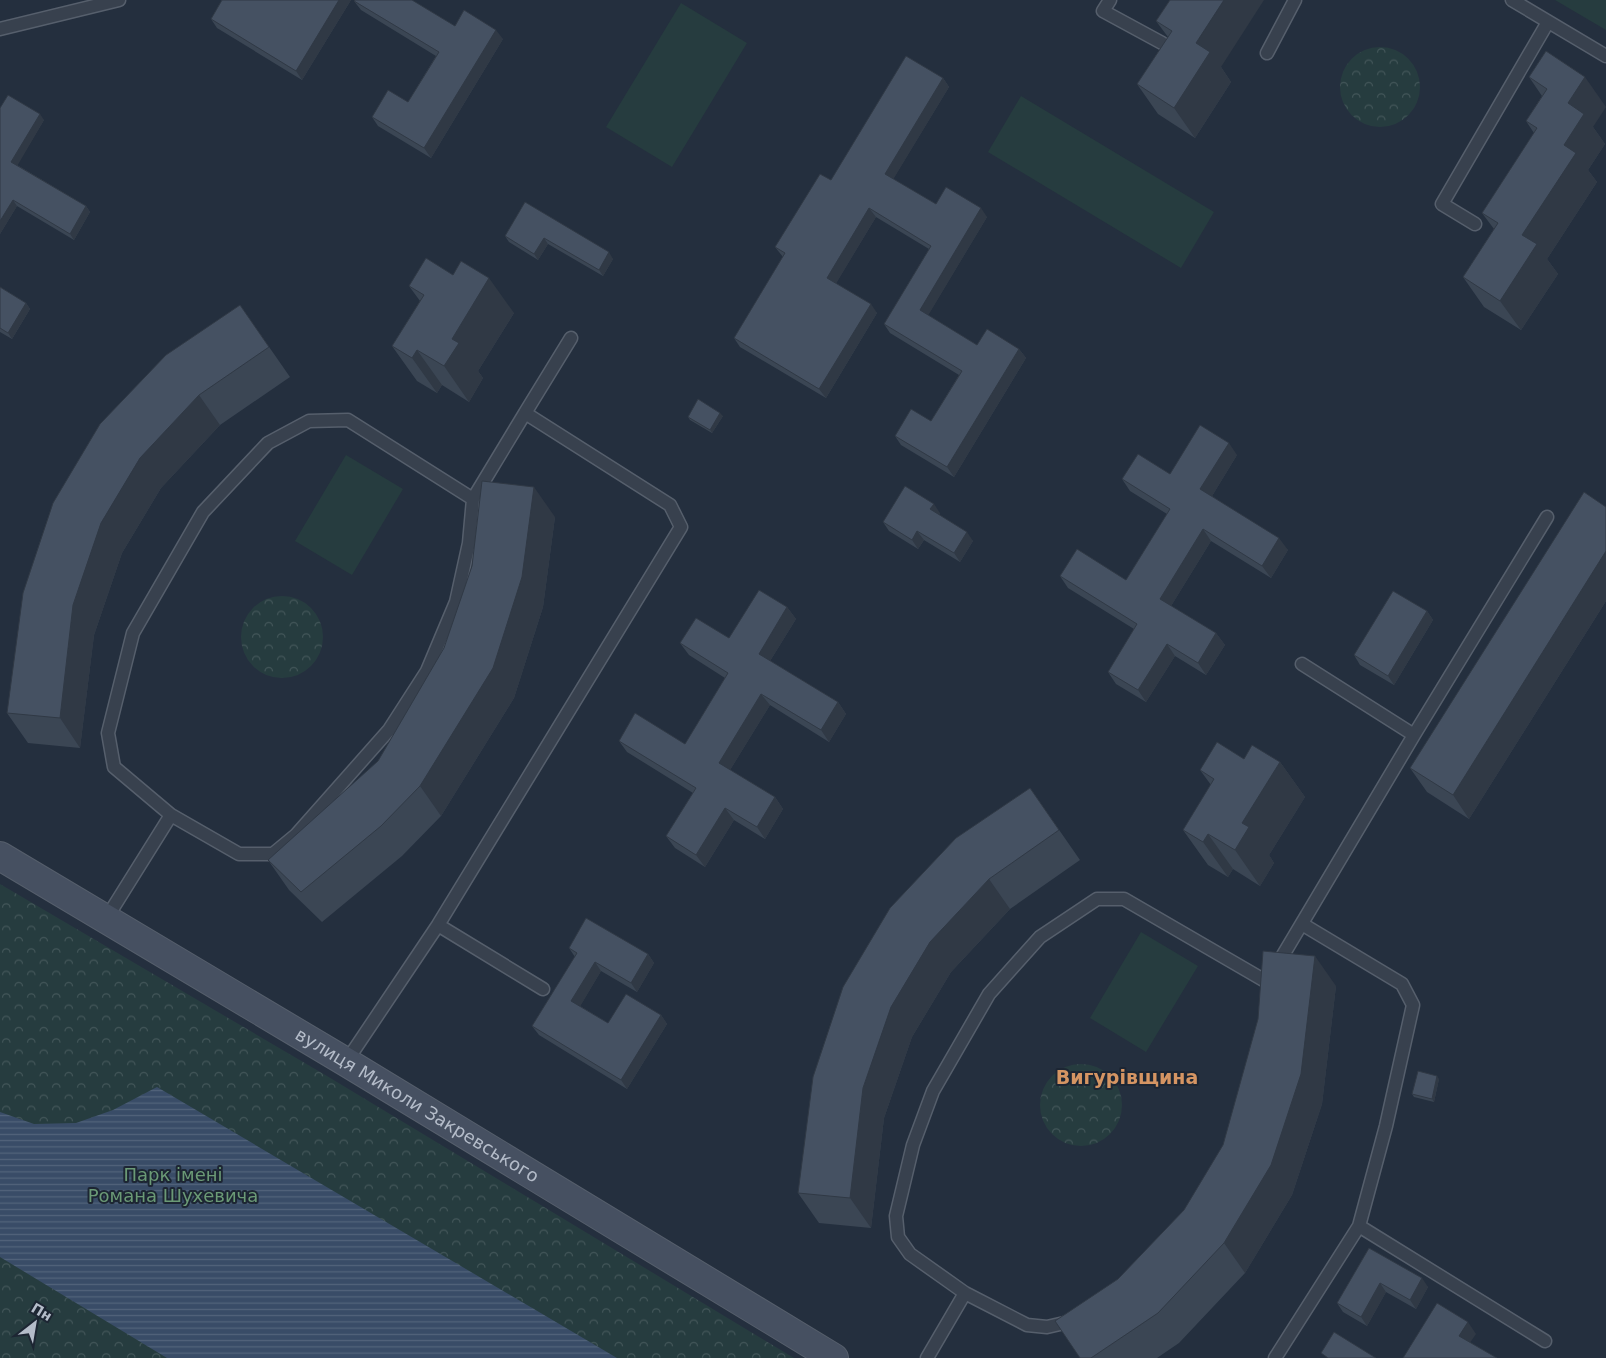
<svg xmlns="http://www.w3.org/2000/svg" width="1606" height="1358" font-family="'DejaVu Sans',sans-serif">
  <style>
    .green { fill: #263c3f }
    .park { fill: url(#park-crowns) }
    .water { fill: url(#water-rules) }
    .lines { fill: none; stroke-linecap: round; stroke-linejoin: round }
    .lane-casing { stroke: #565f6c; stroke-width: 15 }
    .secondary-casing { stroke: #565f6c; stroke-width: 30 }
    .lane { stroke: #38414e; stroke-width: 12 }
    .secondary { stroke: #465061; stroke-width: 28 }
    .wall { fill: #3b4654 }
    .shaded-wall { fill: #303945 }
    .building { fill: #455162; stroke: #303945 }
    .labels { text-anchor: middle; stroke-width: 4; stroke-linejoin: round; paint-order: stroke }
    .street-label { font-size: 18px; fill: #b4bcc9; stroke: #1d2633 }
    .park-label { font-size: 18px; fill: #6b9a76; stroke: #1d2633 }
    .neighbourhood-label { font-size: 19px; font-weight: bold; fill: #d59563; stroke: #1d2633 }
  </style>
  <defs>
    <pattern id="park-crowns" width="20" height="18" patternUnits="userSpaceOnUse" patternTransform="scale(1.25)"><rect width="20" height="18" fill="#263c3f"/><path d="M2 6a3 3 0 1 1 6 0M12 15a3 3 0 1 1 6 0" fill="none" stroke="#435659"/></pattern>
    <pattern id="water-rules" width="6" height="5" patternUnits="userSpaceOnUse" patternTransform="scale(1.25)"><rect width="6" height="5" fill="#394c67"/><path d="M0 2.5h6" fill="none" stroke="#53647b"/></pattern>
  </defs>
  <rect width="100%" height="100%" fill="#242f3e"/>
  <path class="green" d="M 1555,0 L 1606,0 L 1606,30 Z
    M 681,3 L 747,43 L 672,167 L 606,127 Z
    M 1021,96 L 1214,212 L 1181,268 L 988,152 Z
    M 346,455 L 403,489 L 352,575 L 295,541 Z
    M 1141,932 L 1198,966 L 1146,1052 L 1090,1018 Z"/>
  <path class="park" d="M1340 87a40 40 0 1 1 80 0a40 40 0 1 1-80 0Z
    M241 637a41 41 0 1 1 82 0a41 41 0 1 1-82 0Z
    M 0,884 L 327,1076 L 794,1358 L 0,1358 Z
    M1040 1105a41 41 0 1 1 82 0a41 41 0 1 1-82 0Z"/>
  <path class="water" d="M 157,1087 L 617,1358 L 167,1358 L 0,1257 L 0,1112 L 34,1124 L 76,1123 L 113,1110 Z"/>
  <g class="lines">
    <g class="lane-casing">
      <path id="lane" d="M 1110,0 L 1103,11 L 1162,43
        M 1512,0 L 1606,56
        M 0,29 L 119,0
        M 1267,53 L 1295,0
        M 1475,224 L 1442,204 L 1548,22
        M 525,413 L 571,338
        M 1302,664 L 1414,735
        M 106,919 L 171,815
        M 438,925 L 543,989
        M 346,1062 L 438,925 L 681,527 L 670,505 L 525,413 L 473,499 L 469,543 L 456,602 L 427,671 L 389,730 L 296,835 L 273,854 L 239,854 L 171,815 L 114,767 L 108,733 L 133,633 L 203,512 L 268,443 L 309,421 L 348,420 L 473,499
        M 1359,1226 L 1545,1341
        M 965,1293 L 1027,1325 L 1047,1327 L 1073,1321
        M 927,1358 L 965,1293 L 910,1254 L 898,1237 L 896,1216 L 913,1145 L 933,1091 L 989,994 L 1040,937 L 1097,899 L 1124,899 L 1267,982 L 1414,735 L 1547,517
        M 1275,1358 L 1359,1226 L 1386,1126 L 1413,1005 L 1402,984 L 1302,924"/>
    </g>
    <g class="secondary-casing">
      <g id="secondary">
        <path id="s1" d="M 0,856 L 346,1062 L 834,1358"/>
      </g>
    </g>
    <use href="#lane" class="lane"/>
    <use href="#secondary" class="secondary"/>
  </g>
  <path class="wall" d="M 222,0 L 351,0 L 302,80 L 217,28 L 211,19 Z
    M 1170,0 L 1221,67 L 1231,82 L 1195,138 L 1158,114 L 1137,84 L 1168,37 L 1156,21 Z
    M 354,1 L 503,39 L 431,158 L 378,126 L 372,117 L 408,102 L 436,56 L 361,10 Z
    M 1546,51 L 1593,127 L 1605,144 L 1588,170 L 1597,182 L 1547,259 L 1558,274 L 1521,330 L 1484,307 L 1463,277 L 1494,229 L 1482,213 L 1534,133 L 1526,121 L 1542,96 L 1529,77 Z
    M 943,78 L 949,87 L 893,179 L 936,204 L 987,217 L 928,315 L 977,345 L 1019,349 L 1026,358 L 954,477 L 901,445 L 895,436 L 931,421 L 959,375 L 890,333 L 884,324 L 929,249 L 876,217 L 836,283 L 877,313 L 826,398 L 740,347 L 734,338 L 783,257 L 775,247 L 831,180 Z
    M 0,108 L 44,120 L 17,165 L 86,206 L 90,212 L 74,240 L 17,206 L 0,234 Z
    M 525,202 L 613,259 L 603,276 L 548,244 L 538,260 L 509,242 L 505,236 Z
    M 409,286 L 514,313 L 478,371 L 483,378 L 469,402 L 442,385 L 437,393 L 417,381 L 392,346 L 420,301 Z
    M 0,287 L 26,303 L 30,309 L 12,339 L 0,332 Z
    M 240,305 L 290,377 L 220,425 L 161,488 L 122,553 L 94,635 L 80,748 L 28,743 L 7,713 Z
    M 723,416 L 712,433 L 690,420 L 688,417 Z
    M 1237,455 L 1212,496 L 1288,550 L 1271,578 L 1211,541 L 1171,606 L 1216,633 L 1225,645 L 1206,675 L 1175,656 L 1146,702 L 1116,684 L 1108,672 L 1134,629 L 1068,588 L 1060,576 L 1126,580 L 1167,514 L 1130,491 L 1122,479 L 1170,474 Z
    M 1606,507 L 1606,601 L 1469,819 L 1427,792 L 1410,768 Z
    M 940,513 L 939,515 L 973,541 L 960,562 L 924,540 L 918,549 L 889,531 L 883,522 Z
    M 555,517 L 543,607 L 514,698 L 441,816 L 402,856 L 322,922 L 289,890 L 268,860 L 378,761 L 444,648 Z
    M 787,607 L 796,619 L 770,661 L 838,702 L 846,714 L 829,742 L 770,705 L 730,770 L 775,797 L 783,809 L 765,839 L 734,820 L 705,867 L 675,848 L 666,836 L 693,793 L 627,752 L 619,741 L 685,744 L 725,678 L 689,655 L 680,643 L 729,638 Z
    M 1427,611 L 1433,620 L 1394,685 L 1360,665 L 1354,655 Z
    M 1244,759 L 1280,762 L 1305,797 L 1269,855 L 1274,863 L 1260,886 L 1233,869 L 1228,877 L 1208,865 L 1183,830 L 1211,785 L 1200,770 Z
    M 1030,788 L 1080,860 L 1010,909 L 951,972 L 912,1037 L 884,1118 L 871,1228 L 819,1223 L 798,1193 Z
    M 569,948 L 648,954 L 654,963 L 637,992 L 601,971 L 580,1006 L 608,1023 L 661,1015 L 667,1024 L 627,1089 L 539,1035 L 532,1026 L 575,957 Z
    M 1336,986 L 1322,1104 L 1292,1195 L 1245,1273 L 1179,1343 L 1157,1358 L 1080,1358 L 1184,1210 Z
    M 1439,1079 L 1434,1102 L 1414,1097 L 1412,1094 Z
    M 1369,1248 L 1428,1287 L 1416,1309 L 1386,1292 L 1367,1326 L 1343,1312 L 1337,1303 Z"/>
  <path class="shaded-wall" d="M 339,0 L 351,0 L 302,80 L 296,71 Z
    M 1224,0 L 1264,0 L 1221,67 L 1231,82 L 1195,138 L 1174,108 L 1196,43 Z
    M 496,30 L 503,39 L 431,158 L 424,148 Z
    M 1585,77 L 1606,107 L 1593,127 L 1605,144 L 1588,170 L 1597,182 L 1547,259 L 1558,274 L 1521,330 L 1500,301 L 1568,103 Z
    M 943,78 L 949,87 L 891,183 L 885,174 Z
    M 40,114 L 44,120 L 16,168 L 11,162 Z
    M 13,200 L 17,206 L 0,234 L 0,221 Z
    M 86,206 L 90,212 L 74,240 L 70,234 Z
    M 869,208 L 876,217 L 834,287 L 827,278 Z
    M 981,208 L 987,217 L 926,319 L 920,310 Z
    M 544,238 L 548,244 L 538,260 L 534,254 Z
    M 609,252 L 613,259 L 603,276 L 599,270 Z
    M 489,278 L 514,313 L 478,371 L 483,378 L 469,402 L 444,366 L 452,339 Z
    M 26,303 L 30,309 L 12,339 L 8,333 Z
    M 871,304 L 877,313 L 826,398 L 819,389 Z
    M 1019,349 L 1026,358 L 954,477 L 947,467 Z
    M 417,350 L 442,385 L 437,393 L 412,358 Z
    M 199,395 L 220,425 L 161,488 L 122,553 L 94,635 L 80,748 L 60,718 L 73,605 L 101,523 L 140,458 Z
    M 720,413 L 723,416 L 712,433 L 710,430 Z
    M 1229,443 L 1237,455 L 1209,501 L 1200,489 Z
    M 534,487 L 555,517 L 543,607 L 514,698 L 441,816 L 420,786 Z
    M 934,504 L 940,513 L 937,518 L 930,509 Z
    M 1203,529 L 1211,541 L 1168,611 L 1160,599 Z
    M 917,531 L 924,540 L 918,549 L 912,540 Z
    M 967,532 L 973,541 L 960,562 L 954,553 Z
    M 1279,538 L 1288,550 L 1271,578 L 1262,566 Z
    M 1606,551 L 1606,601 L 1469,819 L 1453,795 Z
    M 787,607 L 796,619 L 767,666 L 759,654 Z
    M 1427,611 L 1433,620 L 1394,685 L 1388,676 Z
    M 1216,633 L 1225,645 L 1206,675 L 1198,663 Z
    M 1167,644 L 1175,656 L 1146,702 L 1138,690 Z
    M 761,694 L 770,705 L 727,775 L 719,763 Z
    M 838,702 L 846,714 L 829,742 L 821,730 Z
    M 1280,762 L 1305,797 L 1269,855 L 1274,863 L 1260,886 L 1235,850 L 1242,823 Z
    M 775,797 L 783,809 L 765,839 L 757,827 Z
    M 725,808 L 734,820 L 705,867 L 696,855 Z
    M 1208,834 L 1233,869 L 1228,877 L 1203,842 Z
    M 989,879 L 1010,909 L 951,972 L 912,1037 L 884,1118 L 871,1228 L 850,1198 L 863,1088 L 891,1007 L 930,942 Z
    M 648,954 L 654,963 L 637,992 L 631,983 Z
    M 1315,956 L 1336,986 L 1322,1104 L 1292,1195 L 1245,1273 L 1224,1243 Z
    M 595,962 L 601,971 L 578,1010 L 571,1001 Z
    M 661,1015 L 667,1024 L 627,1089 L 621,1080 Z
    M 1437,1076 L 1439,1079 L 1434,1102 L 1432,1099 Z
    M 1422,1278 L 1428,1287 L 1416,1309 L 1410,1300 Z
    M 1380,1283 L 1386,1292 L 1367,1326 L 1361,1317 Z
    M 1468,1322 L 1476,1334 L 1467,1347 L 1459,1336 Z"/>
  <path class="building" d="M 222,0 L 339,0 L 296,71 L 211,19 Z
    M 355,0 L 412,0 L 455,26 L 464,10 L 496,30 L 424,148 L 372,117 L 388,90 L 408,102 L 439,52 L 354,1 Z
    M 1170,0 L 1224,0 L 1196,43 L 1210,52 L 1174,108 L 1137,84 L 1172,31 L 1156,21 Z
    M 1546,51 L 1585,77 L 1568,103 L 1584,114 L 1564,145 L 1576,153 L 1522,235 L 1537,244 L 1500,301 L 1463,277 L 1498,223 L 1482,213 L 1537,128 L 1526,121 L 1547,89 L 1529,77 Z
    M 906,56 L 943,78 L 885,174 L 936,204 L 946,187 L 981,208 L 920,310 L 977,345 L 987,329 L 1019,349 L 947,467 L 895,436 L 911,409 L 931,421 L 962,371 L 884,324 L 931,246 L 869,208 L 827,278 L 871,304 L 819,389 L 734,338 L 785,253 L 775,247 L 820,174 L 831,180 Z
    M 8,95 L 40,114 L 11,162 L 86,206 L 70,234 L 13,200 L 0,221 L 0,108 Z
    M 525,202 L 609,252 L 599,270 L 544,238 L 534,254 L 505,236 Z
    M 426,258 L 453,275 L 461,261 L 489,278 L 452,339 L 459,343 L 444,366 L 417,350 L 412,358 L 392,346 L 424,295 L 409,286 Z
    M 0,287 L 26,303 L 8,333 L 0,328 Z
    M 240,305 L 269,347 L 199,395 L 140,458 L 101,523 L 73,605 L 60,718 L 7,713 L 23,593 L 53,503 L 100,424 L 166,355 Z
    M 698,399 L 720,413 L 710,430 L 688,417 Z
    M 1200,425 L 1229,443 L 1200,489 L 1279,538 L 1262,566 L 1203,529 L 1160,599 L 1216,633 L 1198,663 L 1167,644 L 1138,690 L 1108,672 L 1137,624 L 1060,576 L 1077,549 L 1126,580 L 1170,509 L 1122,479 L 1138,454 L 1170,474 Z
    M 482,481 L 534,487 L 522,577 L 493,668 L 420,786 L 381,826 L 301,892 L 268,860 L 378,761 L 444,648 L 472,566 Z
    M 905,486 L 934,504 L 930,509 L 967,532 L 954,553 L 917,531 L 912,540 L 883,522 Z
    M 1584,492 L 1606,507 L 1606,551 L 1453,795 L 1410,768 Z
    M 759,590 L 787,607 L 759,654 L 838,702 L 821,730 L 761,694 L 719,763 L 775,797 L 757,827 L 725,808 L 696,855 L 666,836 L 696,788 L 619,741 L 635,713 L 685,744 L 728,673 L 680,643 L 696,618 L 729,638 Z
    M 1393,591 L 1427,611 L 1388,676 L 1354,655 Z
    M 1217,742 L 1244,759 L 1252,745 L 1280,762 L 1242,823 L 1249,827 L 1235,850 L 1208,834 L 1203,842 L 1183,830 L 1214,779 L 1200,770 Z
    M 1030,788 L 1059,830 L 989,879 L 930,942 L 891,1007 L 863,1088 L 850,1198 L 798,1193 L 813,1077 L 843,987 L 890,908 L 956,838 Z
    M 586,918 L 648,954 L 631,983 L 595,962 L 571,1001 L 608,1023 L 626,994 L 661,1015 L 621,1080 L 532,1026 L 577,953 L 569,948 Z
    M 1263,951 L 1315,956 L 1301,1074 L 1271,1165 L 1224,1243 L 1158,1313 L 1091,1358 L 1080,1358 L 1055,1321 L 1118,1279 L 1184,1210 L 1223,1145 L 1258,1019 Z
    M 1418,1071 L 1437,1076 L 1432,1099 L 1412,1094 Z
    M 1369,1248 L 1422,1278 L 1410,1300 L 1380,1283 L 1361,1317 L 1337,1303 Z
    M 1437,1303 L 1468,1322 L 1459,1336 L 1497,1358 L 1403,1358 Z
    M 1334,1332 L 1376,1358 L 1328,1358 L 1321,1353 Z"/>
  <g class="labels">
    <g class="street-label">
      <text dy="6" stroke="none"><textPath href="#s1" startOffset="486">вулиця Миколи Закревського</textPath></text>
    </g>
    <g class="park-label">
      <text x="173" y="1181">Парк імені<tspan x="173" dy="21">Романа Шухевича</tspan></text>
    </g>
    <g class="neighbourhood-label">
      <text x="1127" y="1084">Вигурівщина</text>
    </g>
  </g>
  <g transform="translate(35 1323) rotate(31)" stroke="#1d2633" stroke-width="4" paint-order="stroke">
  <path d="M0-4L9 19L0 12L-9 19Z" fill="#b4bcc9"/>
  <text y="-8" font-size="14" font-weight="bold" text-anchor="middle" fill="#b4bcc9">Пн</text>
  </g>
</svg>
